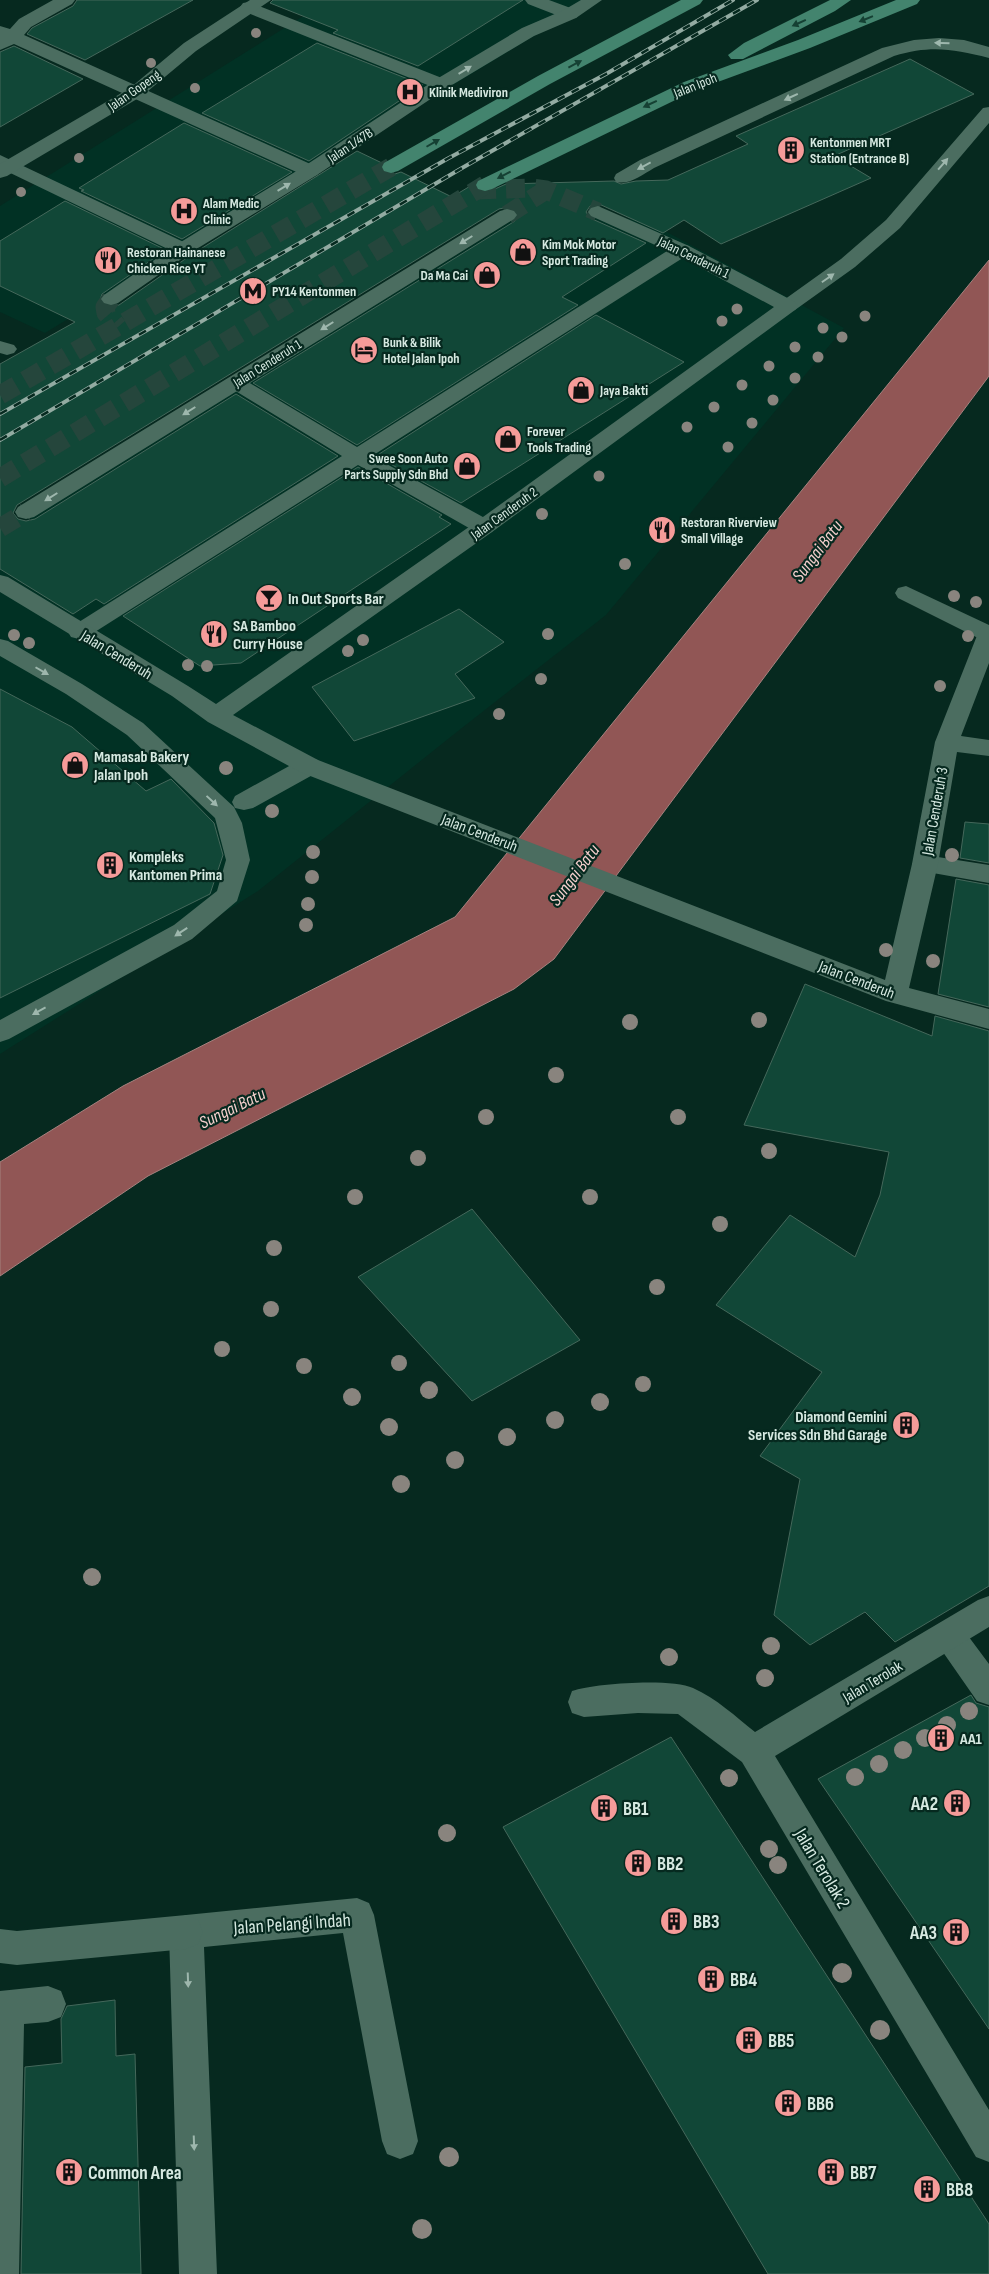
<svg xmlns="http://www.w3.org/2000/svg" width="989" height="2274" font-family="'Sofia Sans Condensed',sans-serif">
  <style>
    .built { fill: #013124 }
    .water { fill: #915655; stroke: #a6827f }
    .building { fill: #114737; stroke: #45685b }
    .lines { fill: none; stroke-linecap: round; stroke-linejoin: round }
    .minor-tunnel { stroke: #25463c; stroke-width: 19; stroke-dasharray: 19 10; stroke-linecap: butt }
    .primary-tunnel { stroke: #25463c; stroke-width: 19; stroke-dasharray: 19 10; stroke-linecap: butt }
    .service { fill: #4b6d60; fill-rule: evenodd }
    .minor { fill: #4b6d60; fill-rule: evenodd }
    .primary { fill: #43846e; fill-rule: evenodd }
    .rail-casing { stroke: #93aba2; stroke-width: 4 }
    .rail { stroke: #06291f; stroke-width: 2.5; stroke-dasharray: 8; stroke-linecap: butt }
    .tree { fill: #89847e }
    .oneway { fill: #154033 }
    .oneway2 { fill: #9eb7ad }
    .labels { text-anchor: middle; stroke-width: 4.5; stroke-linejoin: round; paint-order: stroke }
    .far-street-label { font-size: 14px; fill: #d6e9e1; stroke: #06291f }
    .far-poi-label { font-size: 14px; font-weight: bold; fill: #d6e9e1; stroke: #06291f; text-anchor: start }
    .poi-label { font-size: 16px; font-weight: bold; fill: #d6e9e1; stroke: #06291f; text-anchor: start }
    .street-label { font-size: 16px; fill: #d6e9e1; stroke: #06291f }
    .water-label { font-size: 18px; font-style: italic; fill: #f6d0ce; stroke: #06291f }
    .near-poi-label { font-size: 19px; font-weight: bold; fill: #d6e9e1; stroke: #06291f; text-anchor: start }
    .near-street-label { font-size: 19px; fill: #d6e9e1; stroke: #06291f }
  </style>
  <rect width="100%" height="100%" fill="#06291f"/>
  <path class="built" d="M 329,0 L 593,0 L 45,333 L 0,312 L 0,206 Z
    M 518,217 L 643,219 L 844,328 L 606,615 L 453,735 L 258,891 L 0,1054 L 0,537 Z"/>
  <path class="water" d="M 989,260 L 989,376 L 554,959 L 514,989 L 148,1176 L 0,1276 L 0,1162 L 123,1086 L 455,917 Z"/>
  <path class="building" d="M 77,0 L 193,0 L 85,60 L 27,34 L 32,28 L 73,6 Z
    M 273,0 L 523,0 L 418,66 L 333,33 L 338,30 L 270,3 Z
    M 317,43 L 423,85 L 309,161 L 202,113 Z
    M 14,46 L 83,79 L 0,127 L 0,52 Z
    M 910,59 L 974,94 L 834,156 L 871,178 L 721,244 L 684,220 L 663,233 L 599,204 L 590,206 L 586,212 L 590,218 L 646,243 L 562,297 L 578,305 L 357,445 L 253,383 L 515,221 L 519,215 L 516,210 L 508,207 L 499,209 L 17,505 L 13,513 L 18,519 L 26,521 L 35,519 L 236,394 L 338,456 L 104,604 L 96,599 L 73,614 L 0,569 L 0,364 L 75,322 L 0,286 L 0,241 L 65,201 L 166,250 L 102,294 L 100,300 L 103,305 L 112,307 L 119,305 L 191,255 L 357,151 L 382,163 L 380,168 L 383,173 L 392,175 L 401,172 L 452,197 L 472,185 L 474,185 L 477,191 L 486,193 L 506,184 L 614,181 L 621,184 L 636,181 L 668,180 L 748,144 L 736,136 Z
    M 184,123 L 292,172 L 182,239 L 81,191 L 84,190 L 79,188 Z
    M 596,315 L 684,362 L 461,503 L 376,456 Z
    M 358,467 L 442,515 L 439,517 L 451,524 L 241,663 L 200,666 L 123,616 Z
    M 459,609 L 504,642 L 455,674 L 475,698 L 354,741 L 312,687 Z
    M 0,689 L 72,727 L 146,791 L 171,779 L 214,823 L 223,855 L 210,894 L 0,998 Z
    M 965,822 L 989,824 L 989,863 L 960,858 Z
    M 956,879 L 989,885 L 989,1007 L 938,994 Z
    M 805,984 L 932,1036 L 935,1016 L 989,1031 L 989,1586 L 895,1642 L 865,1612 L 810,1645 L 774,1615 L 800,1479 L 760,1456 L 822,1372 L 716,1305 L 790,1215 L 855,1257 L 880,1195 L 889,1152 L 744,1125 Z
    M 472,1209 L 580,1340 L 472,1401 L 358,1277 Z
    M 971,1695 L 976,1703 L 989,1707 L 989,2029 L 818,1779 Z
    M 671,1737 L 989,2224 L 989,2274 L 768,2274 L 546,1900 L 503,1827 Z
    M 115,2000 L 116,2056 L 135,2054 L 141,2274 L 21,2274 L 25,2067 L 62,2063 L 61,2019 L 67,2006 Z"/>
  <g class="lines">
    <path class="minor-tunnel" d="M 477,190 L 532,188 L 546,190 L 598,212
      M 507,215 L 546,190
      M 111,299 L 105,307 L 106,313 L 118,327
      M 0,528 L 26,512"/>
    <path class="primary-tunnel" d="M 0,395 L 391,167
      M 0,478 L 485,185"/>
    <path class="service" d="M 53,0 L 75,0 L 72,4 L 31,27 L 24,35 L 317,167 L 319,171 L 317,175 L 310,177 L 303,175 L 14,44 L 0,50 L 0,26 L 10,29 L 19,19 Z
      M 525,0 L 549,0 L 576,10 L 579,14 L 576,18 L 564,18 L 528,4 Z
      M 249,2 L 447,80 L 450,84 L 447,88 L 435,88 L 243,11 L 240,7 L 243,3 Z
      M 939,38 L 964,40 L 989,47 L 989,58 C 953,49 931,45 894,56 L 654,168 C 642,175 630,185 616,182 L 614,178 L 616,174 L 640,160 L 882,48 L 914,40 Z
      M 989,107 L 989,123 L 900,228 L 855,267 L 795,310 L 788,312 L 781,310 L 778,306 L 781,302 L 841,259 L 886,220 L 983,108 Z
      M 0,155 L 190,245 L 193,249 L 190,253 L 183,255 L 176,253 L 0,168 Z
      M 682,244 L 689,246 L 692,250 L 689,254 L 372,456 L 492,522 L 495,527 L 492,532 L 484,534 L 476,532 L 358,465 L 87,637 L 79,639 L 71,637 L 68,632 L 71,627 L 342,456 L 229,387 L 226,383 L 229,379 L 236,377 L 243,379 L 357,447 L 675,246 Z
      M 0,341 L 14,345 L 17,349 L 14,353 L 7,355 L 0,353 Z
      M 906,586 L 989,625 L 989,641 L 980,639 L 898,598 L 895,593 L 898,588 Z
      M 0,639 L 8,641 L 82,684 L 143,723 L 234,807 L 242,823 L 250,860 L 237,901 L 192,939 L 9,1039 L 0,1042 L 0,1020 L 174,925 L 217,891 L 226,860 L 215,818 L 127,735 L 66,694 L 0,656 Z
      M 309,758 L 318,760 L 321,766 L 318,772 L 253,808 L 244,810 L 235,808 L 232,802 L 235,796 L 300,760 Z
      M 925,855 L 989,865 L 989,883 L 916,870 L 912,864 L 916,858 Z
      M 949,1620 L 960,1625 L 989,1664 L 989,1705 L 977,1701 L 938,1645 L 933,1635 L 938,1625 Z
      M 357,1898 L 369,1903 L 374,1915 L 418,2141 L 413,2154 L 400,2159 L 387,2154 L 382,2141 L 343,1933 L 204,1947 L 217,2274 L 179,2274 L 169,1932 L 174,1920 L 186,1915 Z
      M 48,1986 L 61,1991 L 66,2004 L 61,2017 L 48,2022 L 24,2024 L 19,2274 L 0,2274 L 0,1991 Z"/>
    <path class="minor" d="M 250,0 L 271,0 L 196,51 L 142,96 L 7,176 L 0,178 L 0,164 L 130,88 L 184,43 Z
      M 581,0 L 602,0 L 576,18 L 534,36 L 447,88 L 317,175 L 190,253 L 118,303 L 111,305 L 104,303 L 101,299 L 104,295 L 176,245 L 303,167 L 435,80 L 522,28 L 564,10 Z
      M 598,206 L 689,246 L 795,302 L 798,306 L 795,310 L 492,532 L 233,715 L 318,760 L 885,980 L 912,864 L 935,742 L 978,633 L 981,628 L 989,626 L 989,663 L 961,736 L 989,740 L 989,756 L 957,752 L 938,864 L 909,988 L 989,1009 L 989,1029 L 886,1001 L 300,772 L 208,722 L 172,696 L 0,592 L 0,575 L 8,577 L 188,686 L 216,704 L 476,522 L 774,307 L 675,254 L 591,216 L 588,212 L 591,208 Z
      M 507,209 L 514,211 L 517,215 L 514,219 L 34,517 L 26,519 L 18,517 L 15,512 L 18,507 L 500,211 Z
      M 989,1596 L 989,1627 L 775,1756 L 989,2110 L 989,2162 L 976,2157 L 742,1762 L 678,1714 L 638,1713 L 584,1717 L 572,1713 L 568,1702 L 572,1691 C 595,1683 672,1678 693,1688 C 716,1698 736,1717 755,1732 L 978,1600 Z
      M 186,1915 L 198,1920 L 203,1932 L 198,1944 L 186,1949 L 17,1965 L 0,1963 L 0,1929 L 17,1931 Z"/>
    <path class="primary" d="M 681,0 L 703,0 L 700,4 L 550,84 L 398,171 L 391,173 L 384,171 L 382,167 L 384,163 L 538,76 Z
      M 830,0 L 851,0 L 835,11 L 743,59 L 731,59 L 728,55 L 744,43 Z
      M 896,0 L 920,0 L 917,4 L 810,48 L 696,90 L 492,189 L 485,191 L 478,189 L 476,185 L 478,181 L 684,82 L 798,40 Z"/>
    <g class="rail-casing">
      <path id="rail" d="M 0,414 L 447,159 L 606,74 L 733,0
        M 0,440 L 462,168 L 757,0"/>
    </g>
    <use href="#rail" class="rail"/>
  </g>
  <g class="tree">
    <circle cx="256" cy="33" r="5"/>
    <circle cx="151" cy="63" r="5"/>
    <circle cx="195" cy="88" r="5"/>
    <circle cx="79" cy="158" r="5"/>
    <circle cx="21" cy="192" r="5"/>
    <circle cx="737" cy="309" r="5.5"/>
    <circle cx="865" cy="316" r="5.5"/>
    <circle cx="722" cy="321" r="5.5"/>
    <circle cx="823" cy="328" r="5.5"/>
    <circle cx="842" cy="337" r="5.5"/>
    <circle cx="795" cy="347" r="5.5"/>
    <circle cx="818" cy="357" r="5.5"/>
    <circle cx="769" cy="366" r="5.5"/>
    <circle cx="795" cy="378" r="5.5"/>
    <circle cx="742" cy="385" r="5.5"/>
    <circle cx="773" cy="400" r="5.5"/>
    <circle cx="714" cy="407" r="5.5"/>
    <circle cx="752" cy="423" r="5.5"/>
    <circle cx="687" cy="427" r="5.5"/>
    <circle cx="728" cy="447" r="5.5"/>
    <circle cx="599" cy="476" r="5.5"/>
    <circle cx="542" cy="514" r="6"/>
    <circle cx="625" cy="564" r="6"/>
    <circle cx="954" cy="596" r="6"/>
    <circle cx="976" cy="602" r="6"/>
    <circle cx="548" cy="634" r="6"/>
    <circle cx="14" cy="635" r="6"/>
    <circle cx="968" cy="636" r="6"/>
    <circle cx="363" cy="640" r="6"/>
    <circle cx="29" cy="643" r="6"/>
    <circle cx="348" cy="651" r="6"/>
    <circle cx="188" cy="665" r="6"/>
    <circle cx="207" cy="666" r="6"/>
    <circle cx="541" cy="679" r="6"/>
    <circle cx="940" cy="686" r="6"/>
    <circle cx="499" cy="714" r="6"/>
    <circle cx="226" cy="768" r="7"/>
    <circle cx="272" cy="811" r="7"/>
    <circle cx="313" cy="852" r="7"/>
    <circle cx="952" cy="855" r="7"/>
    <circle cx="312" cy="877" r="7"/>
    <circle cx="308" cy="904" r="7"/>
    <circle cx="306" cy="925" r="7"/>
    <circle cx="886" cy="950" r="7"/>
    <circle cx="933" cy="961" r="7"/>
    <circle cx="759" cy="1020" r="8"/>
    <circle cx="630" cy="1022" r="8"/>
    <circle cx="556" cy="1075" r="8"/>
    <circle cx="486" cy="1117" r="8"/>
    <circle cx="678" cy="1117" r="8"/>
    <circle cx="769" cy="1151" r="8"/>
    <circle cx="418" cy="1158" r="8"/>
    <circle cx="355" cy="1197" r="8"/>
    <circle cx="590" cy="1197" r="8"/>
    <circle cx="720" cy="1224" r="8"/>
    <circle cx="274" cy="1248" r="8"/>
    <circle cx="657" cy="1287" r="8"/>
    <circle cx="271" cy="1309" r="8"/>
    <circle cx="222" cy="1349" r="8"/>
    <circle cx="399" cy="1363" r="8"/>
    <circle cx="304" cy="1366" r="8"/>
    <circle cx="643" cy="1384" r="8"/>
    <circle cx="429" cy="1390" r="9"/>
    <circle cx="352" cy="1397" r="9"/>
    <circle cx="600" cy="1402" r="9"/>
    <circle cx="555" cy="1420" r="9"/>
    <circle cx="389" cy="1427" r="9"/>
    <circle cx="507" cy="1437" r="9"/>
    <circle cx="455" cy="1460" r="9"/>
    <circle cx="401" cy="1484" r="9"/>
    <circle cx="92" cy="1577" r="9"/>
    <circle cx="771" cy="1646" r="9"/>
    <circle cx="669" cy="1657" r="9"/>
    <circle cx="765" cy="1678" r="9"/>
    <circle cx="969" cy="1711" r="9"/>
    <circle cx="947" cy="1725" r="9"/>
    <circle cx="925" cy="1738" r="9"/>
    <circle cx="903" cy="1750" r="9"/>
    <circle cx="879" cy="1764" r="9"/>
    <circle cx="855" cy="1777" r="9"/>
    <circle cx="729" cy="1778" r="9"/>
    <circle cx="447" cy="1833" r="9"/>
    <circle cx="769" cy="1849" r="9"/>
    <circle cx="778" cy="1865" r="9"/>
    <circle cx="842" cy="1973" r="10"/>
    <circle cx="880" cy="2030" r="10"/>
    <circle cx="449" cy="2157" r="10"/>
    <circle cx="422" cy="2229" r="10"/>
  </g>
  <defs><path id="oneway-solid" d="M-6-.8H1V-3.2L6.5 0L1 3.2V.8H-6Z" transform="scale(1.25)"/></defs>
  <g class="oneway">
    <use href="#oneway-solid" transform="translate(866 19) rotate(158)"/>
    <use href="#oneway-solid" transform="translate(799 23) rotate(156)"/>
    <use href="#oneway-solid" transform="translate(575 64) rotate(-28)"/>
    <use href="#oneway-solid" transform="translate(650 104) rotate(155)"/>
    <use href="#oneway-solid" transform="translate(433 143) rotate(-30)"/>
    <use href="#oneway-solid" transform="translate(504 175) rotate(153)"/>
  </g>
  <g class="oneway2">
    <use href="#oneway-solid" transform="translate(942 43) rotate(-178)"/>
    <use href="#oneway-solid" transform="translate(465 70) rotate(-31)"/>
    <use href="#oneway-solid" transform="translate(791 97) rotate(155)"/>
    <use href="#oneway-solid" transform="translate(943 164) rotate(-49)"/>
    <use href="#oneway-solid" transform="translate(644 166) rotate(152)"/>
    <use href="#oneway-solid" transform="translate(284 187) rotate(-31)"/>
    <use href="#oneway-solid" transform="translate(466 240) rotate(148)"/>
    <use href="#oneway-solid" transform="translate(828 278) rotate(-35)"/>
    <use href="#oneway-solid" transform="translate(327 326) rotate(148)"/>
    <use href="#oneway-solid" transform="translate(189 411) rotate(148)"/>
    <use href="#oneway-solid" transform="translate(51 497) rotate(148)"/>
    <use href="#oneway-solid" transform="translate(42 671) rotate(30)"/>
    <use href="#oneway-solid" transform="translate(212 801) rotate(43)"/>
    <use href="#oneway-solid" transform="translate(181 932) rotate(147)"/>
    <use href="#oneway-solid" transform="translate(39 1011) rotate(151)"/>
    <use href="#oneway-solid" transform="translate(188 1980) rotate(88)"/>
    <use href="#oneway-solid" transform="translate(194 2143) rotate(88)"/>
  </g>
  <defs>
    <g id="hospital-disc" transform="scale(1.4375)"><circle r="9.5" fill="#f59b99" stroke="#06291f"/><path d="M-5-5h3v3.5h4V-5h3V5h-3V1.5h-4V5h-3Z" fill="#111"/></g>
    <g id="building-disc" transform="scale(1.4375)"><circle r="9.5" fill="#f59b99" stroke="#06291f"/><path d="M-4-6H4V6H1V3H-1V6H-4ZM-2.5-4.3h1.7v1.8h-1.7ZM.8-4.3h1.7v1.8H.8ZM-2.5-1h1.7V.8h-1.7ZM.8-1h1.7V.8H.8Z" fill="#111"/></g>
    <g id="shop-disc" transform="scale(1.4375)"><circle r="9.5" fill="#f59b99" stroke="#06291f"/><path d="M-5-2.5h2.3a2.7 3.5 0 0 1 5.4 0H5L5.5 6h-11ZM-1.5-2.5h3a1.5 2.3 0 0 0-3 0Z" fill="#111"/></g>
    <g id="restaurant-disc" transform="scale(1.4375)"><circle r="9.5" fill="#f59b99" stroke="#06291f"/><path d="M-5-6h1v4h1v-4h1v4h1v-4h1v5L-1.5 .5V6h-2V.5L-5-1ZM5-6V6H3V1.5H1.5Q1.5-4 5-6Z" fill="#111"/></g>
    <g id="metro-disc" transform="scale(1.4375)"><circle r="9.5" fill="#f59b99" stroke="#06291f"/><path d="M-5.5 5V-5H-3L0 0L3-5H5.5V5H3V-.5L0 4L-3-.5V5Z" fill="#111"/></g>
    <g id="hotel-disc" transform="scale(1.4375)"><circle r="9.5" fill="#f59b99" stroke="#06291f"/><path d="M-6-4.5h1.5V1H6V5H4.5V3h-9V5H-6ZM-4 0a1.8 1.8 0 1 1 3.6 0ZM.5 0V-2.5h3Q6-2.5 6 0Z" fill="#111"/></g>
    <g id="bar-disc" transform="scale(1.4375)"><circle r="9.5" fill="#f59b99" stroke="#06291f"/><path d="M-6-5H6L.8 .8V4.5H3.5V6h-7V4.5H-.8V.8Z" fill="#111"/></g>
  </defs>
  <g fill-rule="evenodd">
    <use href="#hospital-disc" x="410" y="92"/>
    <use href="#building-disc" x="791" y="150"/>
    <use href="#hospital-disc" x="184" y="211"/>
    <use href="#shop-disc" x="523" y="252"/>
    <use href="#restaurant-disc" x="108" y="260"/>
    <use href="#shop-disc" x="487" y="275"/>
    <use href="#metro-disc" x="253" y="291"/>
    <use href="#hotel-disc" x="364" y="350"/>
    <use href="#shop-disc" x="581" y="390"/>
    <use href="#shop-disc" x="508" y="439"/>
    <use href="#shop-disc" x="467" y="466"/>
    <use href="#restaurant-disc" x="662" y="530"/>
    <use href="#bar-disc" x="269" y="598"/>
    <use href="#restaurant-disc" x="214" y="634"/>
    <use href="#shop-disc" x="75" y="765"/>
    <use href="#building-disc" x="110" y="865"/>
    <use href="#building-disc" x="906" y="1425"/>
    <use href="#building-disc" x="941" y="1738"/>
    <use href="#building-disc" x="957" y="1803"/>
    <use href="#building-disc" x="604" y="1808"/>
    <use href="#building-disc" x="638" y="1863"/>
    <use href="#building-disc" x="674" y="1921"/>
    <use href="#building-disc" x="956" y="1932"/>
    <use href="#building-disc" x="711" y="1979"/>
    <use href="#building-disc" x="749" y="2040"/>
    <use href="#building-disc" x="788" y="2103"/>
    <use href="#building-disc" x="69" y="2172"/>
    <use href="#building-disc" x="831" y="2172"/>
    <use href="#building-disc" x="927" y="2189"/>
  </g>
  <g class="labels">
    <g class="far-street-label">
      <text transform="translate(695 85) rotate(-22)" y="5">Jalan Ipoh</text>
      <text transform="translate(134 90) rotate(-35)" y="5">Jalan Gopeng</text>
      <text transform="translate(350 145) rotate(-34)" y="5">Jalan 1/47B</text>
      <text transform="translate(694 257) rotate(26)" y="5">Jalan Cenderuh 1</text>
      <text transform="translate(267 363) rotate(-32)" y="5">Jalan Cenderuh 1</text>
      <text transform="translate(504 513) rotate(-36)" y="5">Jalan Cenderuh 2</text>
    </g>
    <g class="far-poi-label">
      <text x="429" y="97">Klinik Mediviron</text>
      <text x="810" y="147">Kentonmen MRT<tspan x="810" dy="16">Station (Entrance B)</tspan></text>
      <text x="203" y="208">Alam Medic<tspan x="203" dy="16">Clinic</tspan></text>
      <text x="542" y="249">Kim Mok Motor<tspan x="542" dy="16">Sport Trading</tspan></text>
      <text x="127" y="257">Restoran Hainanese<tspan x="127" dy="16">Chicken Rice YT</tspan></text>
      <text x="468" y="280" text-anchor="end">Da Ma Cai</text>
      <text x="272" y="296">PY14 Kentonmen</text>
      <text x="383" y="347">Bunk &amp; Bilik<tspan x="383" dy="16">Hotel Jalan Ipoh</tspan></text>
      <text x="600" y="395">Jaya Bakti</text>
      <text x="527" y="436">Forever<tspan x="527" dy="16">Tools Trading</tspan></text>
      <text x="448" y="463" text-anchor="end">Swee Soon Auto<tspan x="448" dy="16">Parts Supply Sdn Bhd</tspan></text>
      <text x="681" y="527">Restoran Riverview<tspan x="681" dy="16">Small Village</tspan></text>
    </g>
    <g class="poi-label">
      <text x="288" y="604">In Out Sports Bar</text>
      <text x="233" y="631">SA Bamboo<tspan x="233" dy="18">Curry House</tspan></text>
      <text x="94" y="762">Mamasab Bakery<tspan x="94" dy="18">Jalan Ipoh</tspan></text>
      <text x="129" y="862">Kompleks<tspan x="129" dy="18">Kantomen Prima</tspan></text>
      <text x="887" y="1422" text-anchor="end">Diamond Gemini<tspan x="887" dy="18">Services Sdn Bhd Garage</tspan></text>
      <text x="960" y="1744">AA1</text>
    </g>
    <g class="street-label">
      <text transform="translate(117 654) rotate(31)" y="6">Jalan Cenderuh</text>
      <text transform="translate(934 811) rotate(-80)" y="6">Jalan Cenderuh 3</text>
      <text transform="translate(480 832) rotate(21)" y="6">Jalan Cenderuh</text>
      <text transform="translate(857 979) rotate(21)" y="6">Jalan Cenderuh</text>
      <text transform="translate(872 1681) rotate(-31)" y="6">Jalan Terolak</text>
    </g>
    <g class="water-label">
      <text transform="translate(817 551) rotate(-53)" y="6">Sungai Batu</text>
      <text transform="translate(574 875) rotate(-53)" y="6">Sungai Batu</text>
      <text transform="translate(232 1108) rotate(-26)" y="6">Sungai Batu</text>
    </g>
    <g class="near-poi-label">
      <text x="938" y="1810" text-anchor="end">AA2</text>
      <text x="623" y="1815">BB1</text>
      <text x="657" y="1870">BB2</text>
      <text x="693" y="1928">BB3</text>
      <text x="937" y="1939" text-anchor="end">AA3</text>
      <text x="730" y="1986">BB4</text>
      <text x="768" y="2047">BB5</text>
      <text x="807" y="2110">BB6</text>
      <text x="88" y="2179">Common Area</text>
      <text x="850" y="2179">BB7</text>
      <text x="946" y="2196">BB8</text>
    </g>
    <g class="near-street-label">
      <text transform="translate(823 1868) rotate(59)" y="7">Jalan Terolak 2</text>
      <text transform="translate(292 1923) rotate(-4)" y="7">Jalan Pelangi Indah</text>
    </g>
  </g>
</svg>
